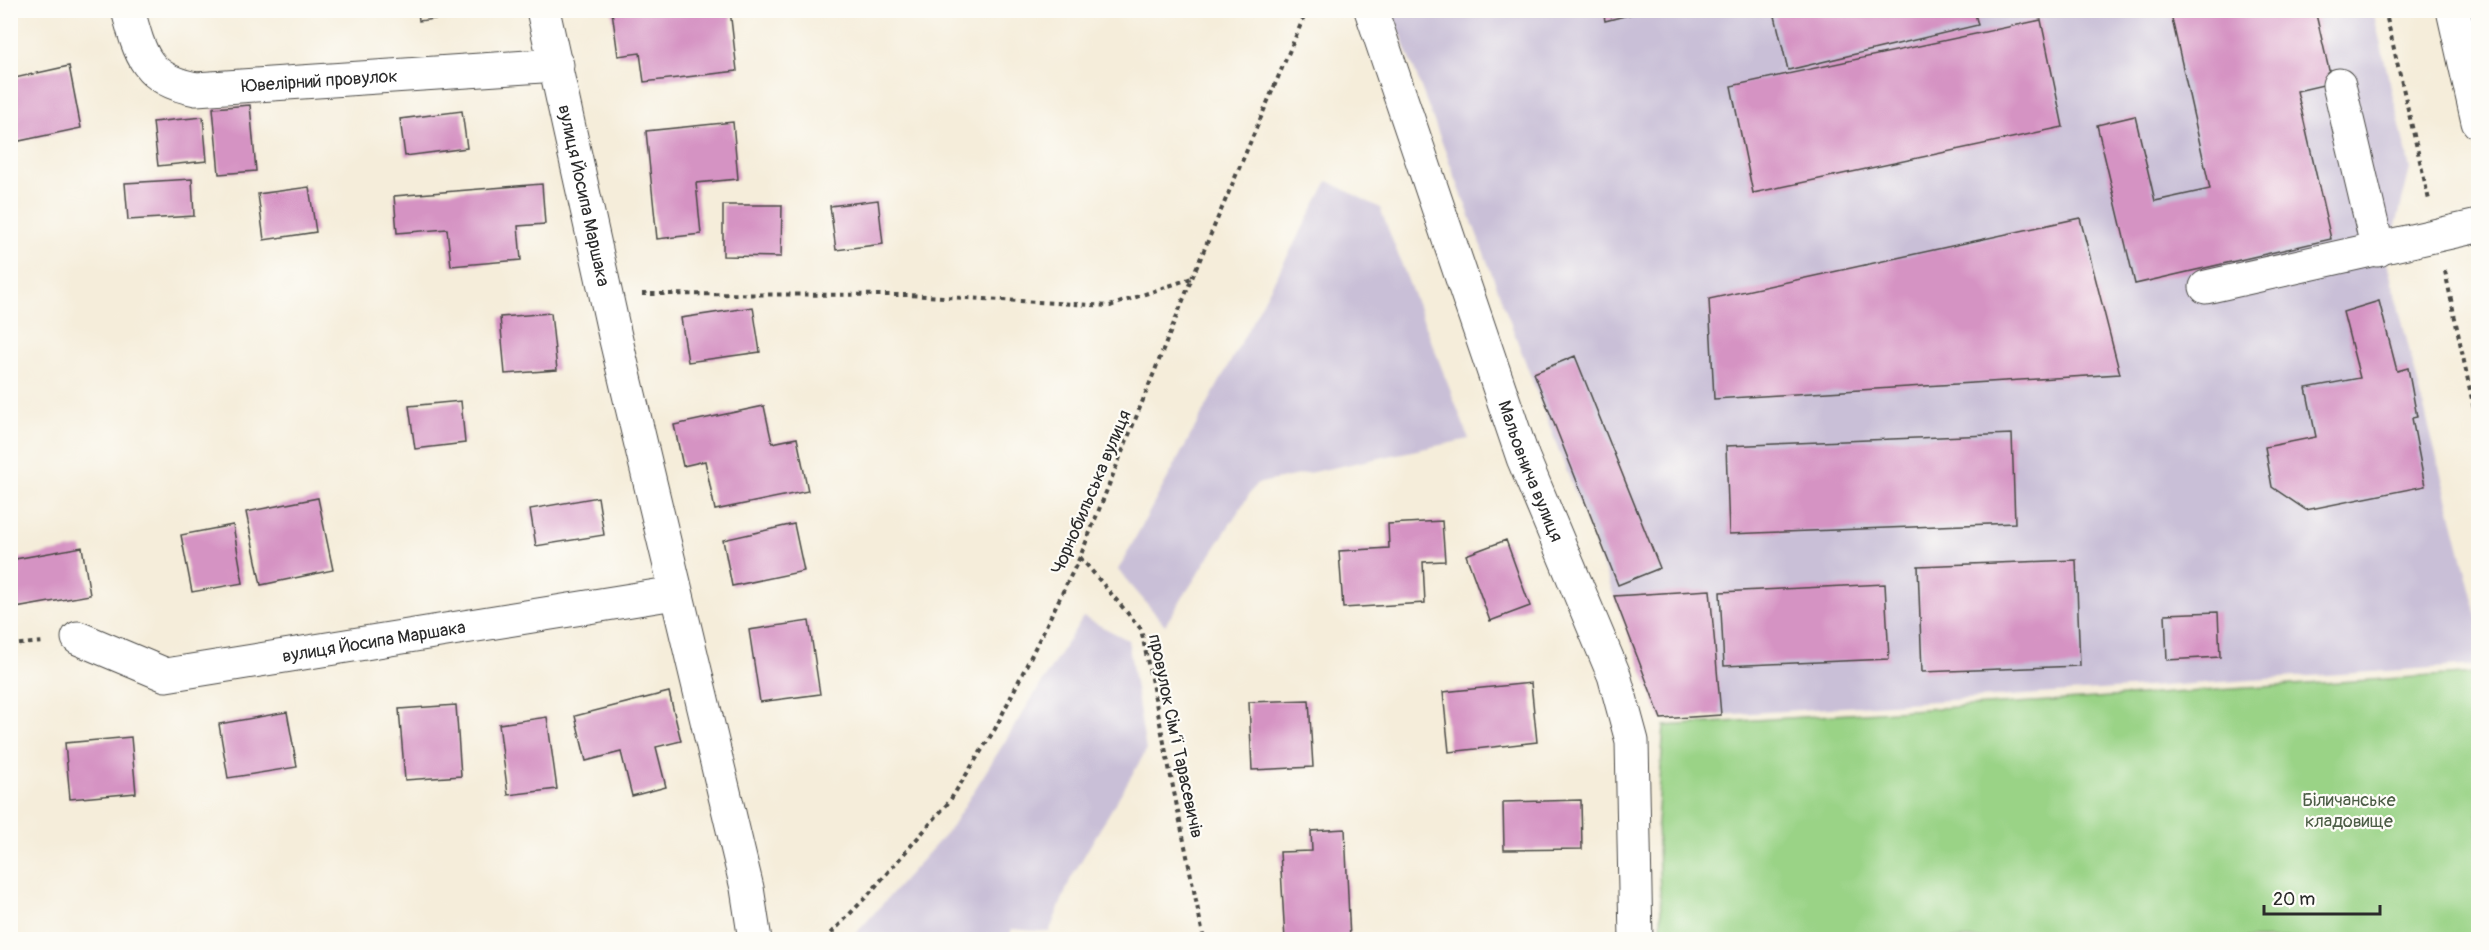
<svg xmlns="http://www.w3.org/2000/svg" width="2489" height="950" font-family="Pangolin,sans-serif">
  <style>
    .industrial { fill: #c9bfd7 }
    .green { fill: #9ad386; stroke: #627f58; stroke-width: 1.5 }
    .building { fill: #d593c3 }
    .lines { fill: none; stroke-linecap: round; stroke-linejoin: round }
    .minor-casing { stroke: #494845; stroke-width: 35 }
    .major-casing { stroke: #494845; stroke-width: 35 }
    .path { stroke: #494845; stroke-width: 4; stroke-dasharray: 4.5 4.5; stroke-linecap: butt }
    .minor { stroke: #fff; stroke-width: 33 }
    .major { stroke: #fff; stroke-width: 33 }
    .labels { text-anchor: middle; stroke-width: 4.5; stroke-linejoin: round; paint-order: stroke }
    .street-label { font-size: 18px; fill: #2b2b2b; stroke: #fdfcf7 }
    .park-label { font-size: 18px; fill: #4c5d46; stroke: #fdfcf7 }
  </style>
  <rect width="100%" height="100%" fill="#fdfcf7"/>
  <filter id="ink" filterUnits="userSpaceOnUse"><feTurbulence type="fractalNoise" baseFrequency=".0167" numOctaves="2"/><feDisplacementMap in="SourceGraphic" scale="12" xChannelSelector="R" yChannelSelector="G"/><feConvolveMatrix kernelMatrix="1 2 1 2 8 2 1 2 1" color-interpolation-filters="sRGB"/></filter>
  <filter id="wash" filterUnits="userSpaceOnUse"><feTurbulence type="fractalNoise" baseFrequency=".008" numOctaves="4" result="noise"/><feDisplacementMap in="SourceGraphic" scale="24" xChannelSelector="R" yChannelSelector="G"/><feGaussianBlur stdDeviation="1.35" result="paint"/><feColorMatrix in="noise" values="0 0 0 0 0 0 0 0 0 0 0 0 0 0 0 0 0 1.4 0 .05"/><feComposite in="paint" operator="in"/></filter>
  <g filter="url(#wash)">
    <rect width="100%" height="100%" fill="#f5edda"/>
    <path class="industrial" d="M 1392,11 L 2373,11 L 2410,169 L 2387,262 L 2478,620 L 2478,665 L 1661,719 Z
      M 1328,181 L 1380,208 L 1469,439 L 1256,484 L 1165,625 L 1118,570 Z
      M 1083,617 L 1128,640 L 1146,751 L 1071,878 L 1049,932 L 1012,929 L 1008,940 L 851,939 L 950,829 Z"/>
    <path class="green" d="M 2478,673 L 2478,939 L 1662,939 L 1657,823 L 1664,726 Z"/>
    <g id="blocks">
      <path class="building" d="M 418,10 L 474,10 L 475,14 L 419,21 Z
        M 617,10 L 730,10 L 737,71 L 644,82 L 640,53 L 618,56 L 612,11 Z
        M 1603,10 L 1644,10 L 1644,11 L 1605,21 Z
        M 1799,10 L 1974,10 L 1978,25 L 1788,70 L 1775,16 Z
        M 2170,10 L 2315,10 L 2332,83 L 2297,91 L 2331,239 L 2135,284 L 2097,125 L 2135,116 L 2155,201 L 2210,189 Z
        M 2041,20 L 2063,127 L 1753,193 L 1731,86 Z
        M 69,66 L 81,128 L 10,143 L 10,79 Z
        M 250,105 L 256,171 L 219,174 L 213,108 Z
        M 462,111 L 467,148 L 405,156 L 400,119 Z
        M 203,117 L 207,161 L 158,166 L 153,122 Z
        M 733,122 L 738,179 L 696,183 L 701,234 L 657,239 L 646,131 Z
        M 192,179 L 194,216 L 128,220 L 125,183 Z
        M 542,184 L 545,224 L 518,226 L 521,260 L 451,266 L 447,229 L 397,233 L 394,196 Z
        M 309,187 L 316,232 L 264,240 L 258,194 Z
        M 878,200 L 883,244 L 836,250 L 830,206 Z
        M 723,205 L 782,205 L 781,257 L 723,256 Z
        M 2080,218 L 2120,374 L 1714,399 L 1709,299 Z
        M 2379,301 L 2397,371 L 2408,368 L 2417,417 L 2412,418 L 2425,486 L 2306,510 L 2272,487 L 2265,447 L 2316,437 L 2306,388 L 2360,378 L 2343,312 Z
        M 753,307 L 760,352 L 688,362 L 681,318 Z
        M 551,313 L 557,370 L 505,374 L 500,317 Z
        M 1575,356 L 1660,568 L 1618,585 L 1534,373 Z
        M 461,401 L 465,443 L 415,449 L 409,406 Z
        M 764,406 L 772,443 L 797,438 L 808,491 L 715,510 L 705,461 L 683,466 L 674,425 Z
        M 2012,434 L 2015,523 L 1729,534 L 1726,446 Z
        M 598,497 L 604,535 L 536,546 L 530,509 Z
        M 318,498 L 333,570 L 261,585 L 246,512 Z
        M 1442,521 L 1445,561 L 1423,562 L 1425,603 L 1343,608 L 1339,551 L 1389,548 L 1388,524 Z
        M 794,524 L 804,571 L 732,586 L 723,540 Z
        M 233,525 L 243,583 L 192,592 L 181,535 Z
        M 1506,540 L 1530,606 L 1490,621 L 1466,555 Z
        M 82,547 L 90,595 L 10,609 L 10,560 Z
        M 2076,560 L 2080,666 L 1922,672 L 1918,566 Z
        M 1885,584 L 1889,659 L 1724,666 L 1720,592 Z
        M 1710,590 L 1721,715 L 1661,719 L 1614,596 Z
        M 2218,612 L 2220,657 L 2167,660 L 2165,614 Z
        M 809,621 L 820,694 L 760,702 L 749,630 Z
        M 1531,683 L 1537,742 L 1449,752 L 1443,692 Z
        M 669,692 L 681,741 L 656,747 L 666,787 L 632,796 L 621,752 L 586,761 L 575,716 Z
        M 1309,700 L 1313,767 L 1252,770 L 1249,702 Z
        M 456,705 L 461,776 L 405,780 L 399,709 Z
        M 287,712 L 297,767 L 228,778 L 219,724 Z
        M 547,717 L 557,789 L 508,795 L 499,724 Z
        M 131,737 L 136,793 L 70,799 L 65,743 Z
        M 1581,800 L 1582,849 L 1504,850 L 1503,802 Z
        M 1345,829 L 1350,940 L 1285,940 L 1280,852 L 1312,851 L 1311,831 Z"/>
    </g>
  </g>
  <g filter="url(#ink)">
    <use href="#blocks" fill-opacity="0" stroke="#494845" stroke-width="1.5"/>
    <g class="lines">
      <g class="minor-casing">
        <g id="minor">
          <path id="s1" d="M 128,10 C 140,55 146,80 196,89 L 557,65"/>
          <path id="s2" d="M 543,10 L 615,336 L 747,888 L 755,940"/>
          <path id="s3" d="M 1371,10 L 1523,458 L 1614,675 L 1632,741 L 1636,940"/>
          <path d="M 2339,85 L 2378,250"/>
          <path d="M 2206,287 L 2478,226"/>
          <path id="s4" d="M 78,638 L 166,675 L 675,593"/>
        </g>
      </g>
      <g class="major-casing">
        <path id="major" d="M 2453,10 L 2478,122"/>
      </g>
      <path class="path" d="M 2385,10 L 2429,200
        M 2445,271 L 2478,428
        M 642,294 L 909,295 L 1110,306 L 1192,278
        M 1080,557 L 1141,629 L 1204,940
        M 10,645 L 43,642
        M 825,940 L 868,895 L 949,802 L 995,729 L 1080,557 L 1192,278 L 1307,10"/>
      <use href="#minor" class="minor"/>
      <use href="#major" class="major"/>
    </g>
  </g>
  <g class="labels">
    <g class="street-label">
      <text dy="6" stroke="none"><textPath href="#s1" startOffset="237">Ювелірний провулок</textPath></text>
      <text dy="6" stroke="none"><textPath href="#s2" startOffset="190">вулиця Йосипа Маршака</textPath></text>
      <text dy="6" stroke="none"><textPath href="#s3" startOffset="488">Мальовнича вулиця</textPath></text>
      <text transform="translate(1091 492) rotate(-67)" y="6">Чорнобильська вулиця</text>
      <text dy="6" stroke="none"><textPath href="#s4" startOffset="306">вулиця Йосипа Маршака</textPath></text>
      <text transform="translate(1176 736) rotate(78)" y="6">провулок Сімʼї Тарасевичів</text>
    </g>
    <g class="park-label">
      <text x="2349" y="806">Біличанське<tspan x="2349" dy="21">кладовище</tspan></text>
    </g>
  </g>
  <rect width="2489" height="950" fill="none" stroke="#fdfcf7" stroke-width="36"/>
  <path d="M2264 905v9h116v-9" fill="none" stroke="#2b2b2b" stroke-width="3"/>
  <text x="2273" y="905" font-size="18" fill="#2b2b2b" stroke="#fdfcf7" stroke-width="4.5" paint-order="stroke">20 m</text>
</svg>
